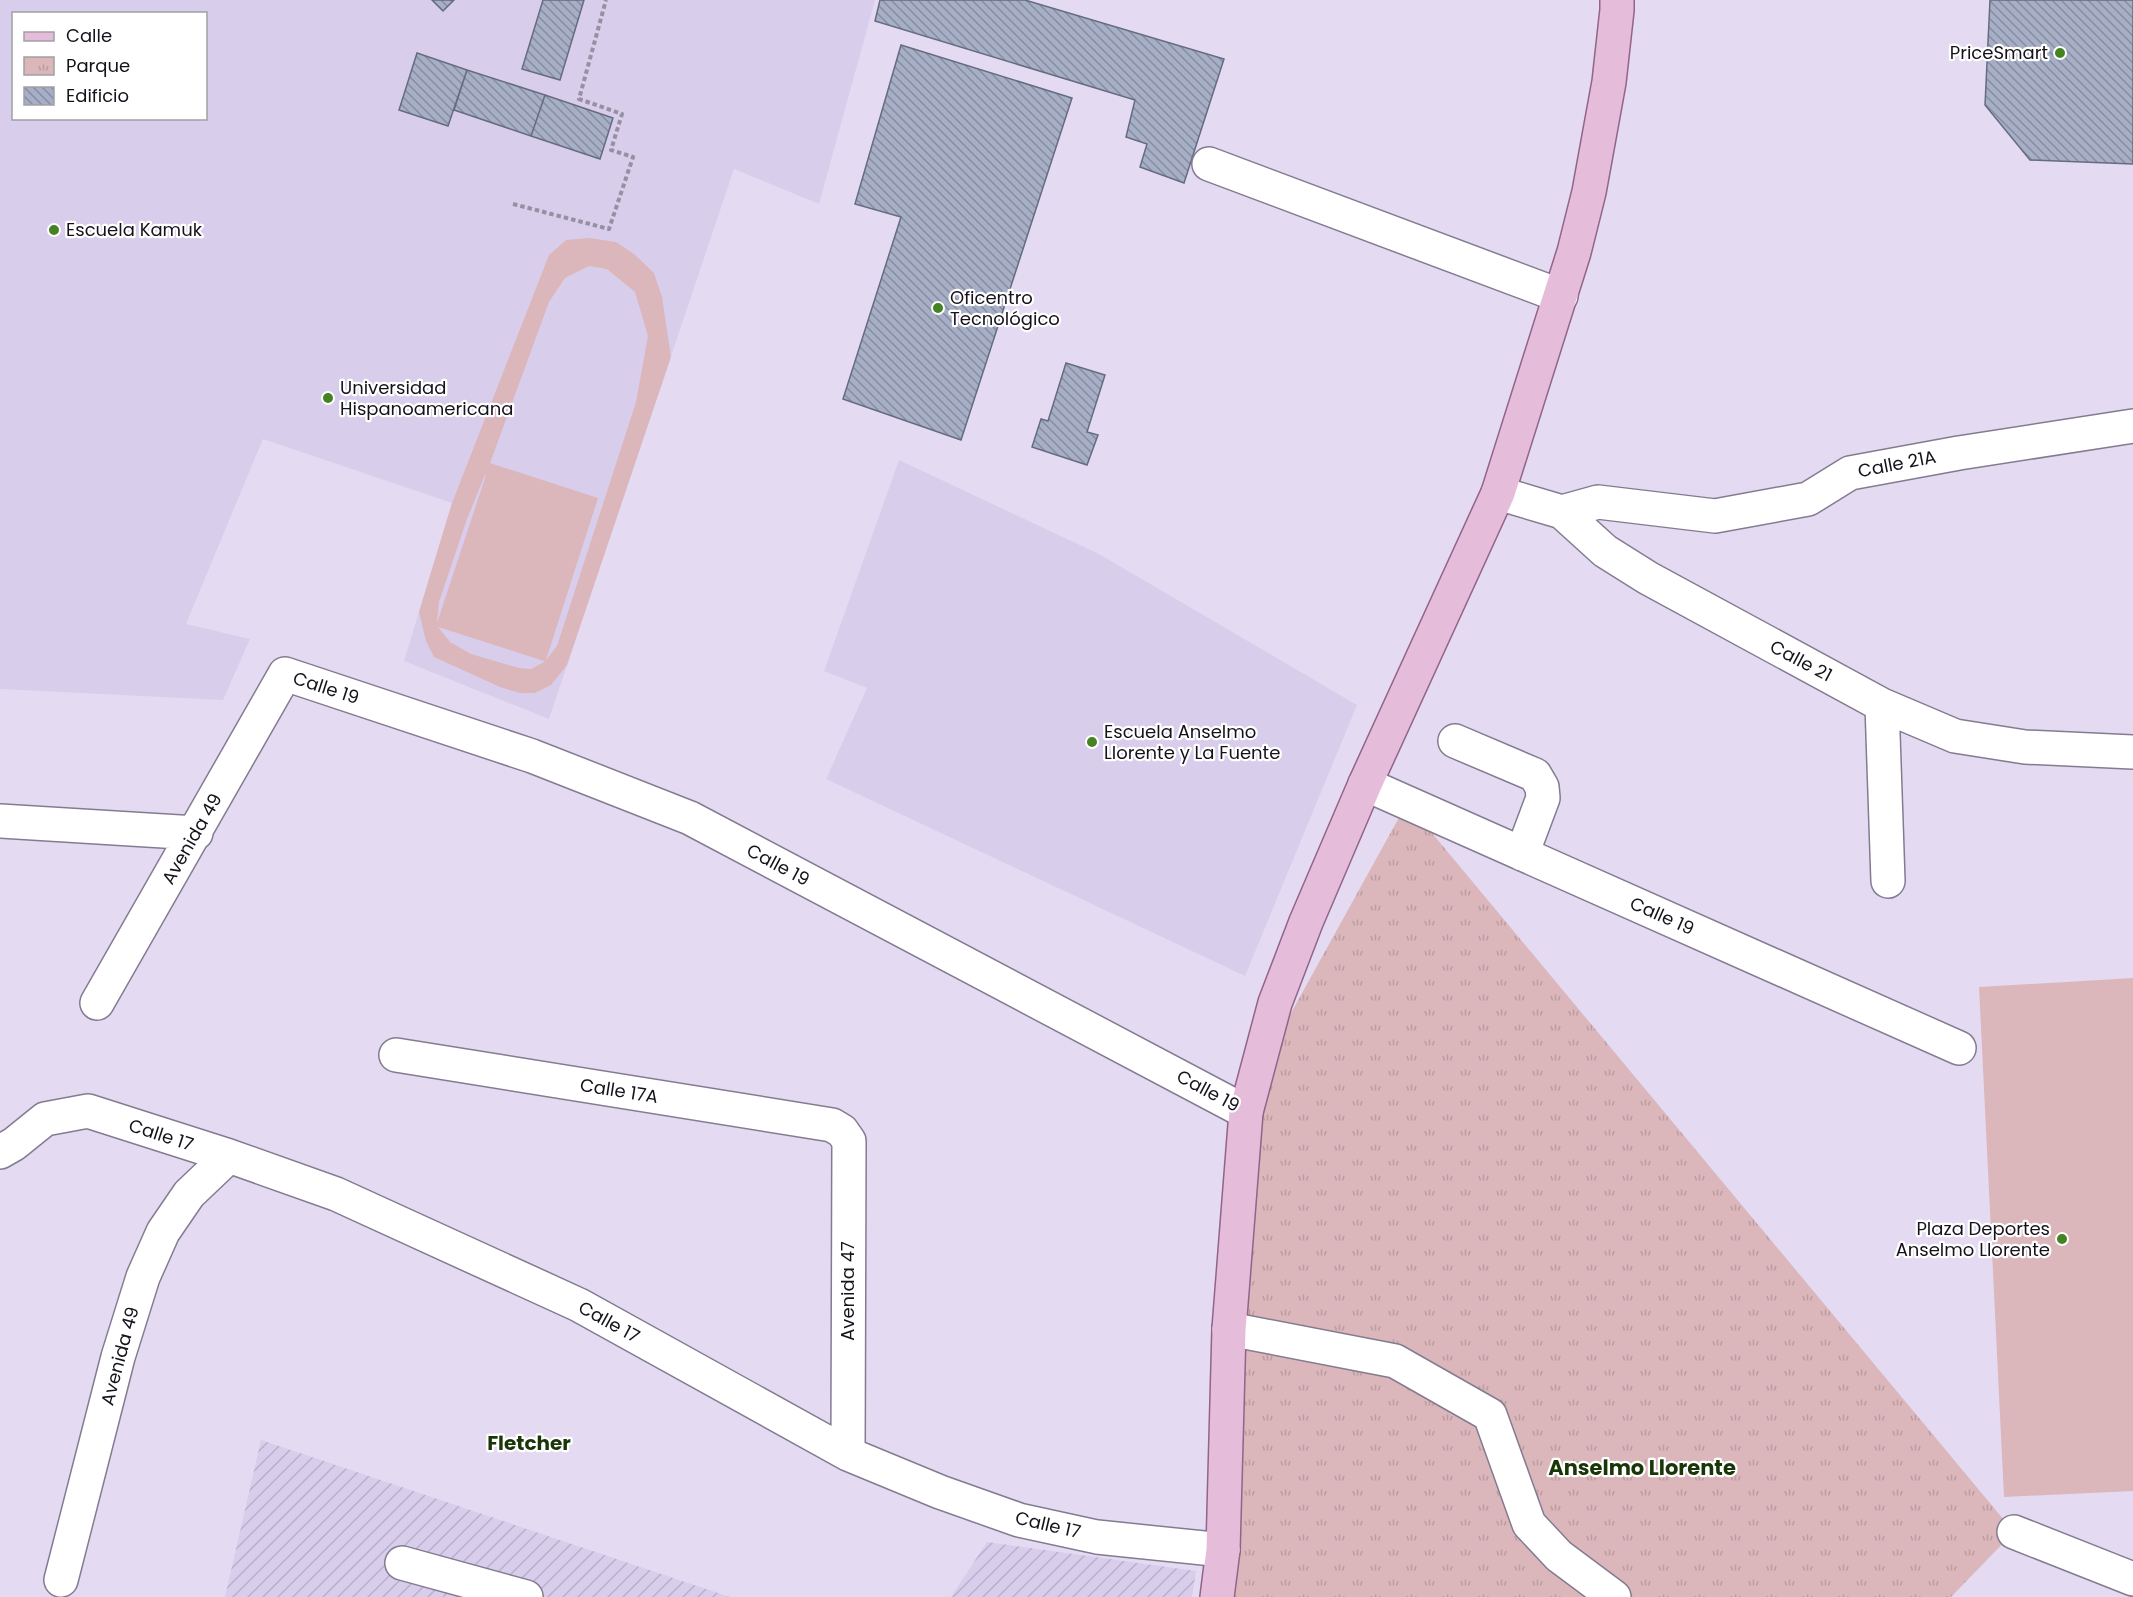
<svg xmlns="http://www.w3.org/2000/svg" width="2133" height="1597" font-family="Poppins,sans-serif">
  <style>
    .built { fill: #d9cdec; fill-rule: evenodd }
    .industrial { fill: url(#industrial-furrows) }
    .grass { fill: #dbb7bb; fill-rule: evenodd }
    .park { fill: url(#park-tufts) }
    .building { fill: url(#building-back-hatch); stroke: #656c81; stroke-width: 1.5 }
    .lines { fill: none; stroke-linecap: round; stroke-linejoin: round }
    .minor-casing { stroke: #847b91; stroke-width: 36 }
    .major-casing { stroke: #926488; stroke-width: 36 }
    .path { stroke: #9690a2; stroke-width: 4; stroke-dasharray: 4.5 3; stroke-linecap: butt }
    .minor { stroke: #fff; stroke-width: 33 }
    .major { stroke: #e6bcdb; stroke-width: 33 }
    .poi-dot { fill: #458221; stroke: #fff; stroke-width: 2 }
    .labels { text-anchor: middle; stroke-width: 4.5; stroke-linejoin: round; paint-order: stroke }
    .poi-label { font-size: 18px; fill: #15121a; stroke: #fff; text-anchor: start }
    .street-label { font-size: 18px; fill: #15121a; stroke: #fff }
    .neighbourhood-label { font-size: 20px; font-weight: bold; fill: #183607; stroke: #fff }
    .quarter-label { font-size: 21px; font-weight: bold; fill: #183607; stroke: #fff }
  </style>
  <defs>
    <pattern id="industrial-furrows" width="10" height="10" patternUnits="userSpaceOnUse" patternTransform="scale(1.5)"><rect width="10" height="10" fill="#d9cdec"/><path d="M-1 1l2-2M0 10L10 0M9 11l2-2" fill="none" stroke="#b9afca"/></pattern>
    <pattern id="park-tufts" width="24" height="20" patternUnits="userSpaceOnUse" patternTransform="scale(1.5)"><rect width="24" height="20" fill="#dbb7bb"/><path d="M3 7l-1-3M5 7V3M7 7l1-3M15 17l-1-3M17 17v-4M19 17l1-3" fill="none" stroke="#bb9ca0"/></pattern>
    <pattern id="building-back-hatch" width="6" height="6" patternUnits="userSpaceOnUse" patternTransform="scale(1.5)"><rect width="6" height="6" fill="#a7afc6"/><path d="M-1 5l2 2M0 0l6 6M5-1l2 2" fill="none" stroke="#878da0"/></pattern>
  </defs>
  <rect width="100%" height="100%" fill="#e4dbf3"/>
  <path class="built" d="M 0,0 L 875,0 L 819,204 L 734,169 L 549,719 L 404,661 L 452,503 L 263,439 L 186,624 L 250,639 L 223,700 L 0,689 ZM 14,14 L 206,14 L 206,118 L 14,118 Z
    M 899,460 L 1099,554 L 1357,705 L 1245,976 L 826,779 L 867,688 L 824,671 Z"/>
  <path class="industrial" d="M 261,1440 L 730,1597 L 225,1597 Z
    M 987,1542 L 1196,1571 L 1192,1597 L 951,1597 Z"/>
  <path class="grass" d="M 589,238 L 616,242 L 634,254 L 654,273 L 662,297 L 671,357 L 567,665 L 551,685 L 535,693 L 520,693 L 500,687 L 434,657 L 426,641 L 419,612 L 452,503 L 549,255 L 566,240 ZM 589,266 L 607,269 L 635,292 L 648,336 L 636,402 L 557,646 L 546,660 L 598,498 L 490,463 L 549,302 L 565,278 ZM 485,475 L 486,475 L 437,623 L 439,602 L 467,519 ZM 438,627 L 544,661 L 544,662 L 531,669 L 519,668 L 471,654 L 450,642 Z
    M 2133,978 L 2133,1491 L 2004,1497 L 1979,987 Z"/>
  <path class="park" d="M 1407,803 L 2014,1532 L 1951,1597 L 1229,1597 L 1254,1080 Z"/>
  <path class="building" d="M 432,0 L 454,0 L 443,11 Z
    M 543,0 L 584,0 L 560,80 L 522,69 Z
    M 880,0 L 1025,0 L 1224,59 L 1184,183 L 1140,167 L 1147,144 L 1126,137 L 1135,100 L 875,21 Z
    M 1990,0 L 2133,0 L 2133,164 L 2030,160 L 1985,105 Z
    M 901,45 L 1072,98 L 961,440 L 843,399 L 901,217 L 855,204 Z
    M 417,53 L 467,70 L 448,126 L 399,110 Z
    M 467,70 L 545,95 L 531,136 L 454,110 Z
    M 545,95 L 613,118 L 600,159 L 531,136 Z
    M 1066,363 L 1105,375 L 1087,432 L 1098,435 L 1087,465 L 1032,447 L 1041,419 L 1048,421 Z"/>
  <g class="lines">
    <g class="minor-casing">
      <path id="minor" d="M 1209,164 L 1561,296
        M 1498,493 L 1562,512 L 1605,551 L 1648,578 L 1882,705 L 1955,736 L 2025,747 L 2133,752
        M 1562,512 L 1598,502 L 1715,516 L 1808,499 L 1850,473 L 1959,453 L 2133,426
        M 1882,705 L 1888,881
        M 1455,741 L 1535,775 L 1542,787 L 1543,798 L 1522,854
        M 1365,784 L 1959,1048
        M 0,821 L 196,833
        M 97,1003 L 285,674 L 532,756 L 690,818 L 1246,1112
        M 396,1055 L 832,1125 L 842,1131 L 849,1141 L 848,1454
        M 0,1152 L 14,1144 L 45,1119 L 88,1111 L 229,1156 L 336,1194 L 579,1305 L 848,1454 L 940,1492 L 1019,1520 L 1097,1537 L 1223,1550
        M 1229,1329 L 1395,1361 L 1490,1415 L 1529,1524 L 1559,1556 L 1614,1597
        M 2014,1532 L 2133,1579
        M 402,1563 L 526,1597
        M 61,1580 L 118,1357 L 143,1277 L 163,1232 L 189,1194 L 229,1156"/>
    </g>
    <g class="major-casing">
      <path id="major" d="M 1217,1597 L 1223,1550 L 1229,1329 L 1246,1112 L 1275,1003 L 1306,922 L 1365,784 L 1498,493 L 1574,252 L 1589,192 L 1609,82 L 1617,10 L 1617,0"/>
    </g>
    <path class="path" d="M 513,204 L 609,229 L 633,157 L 611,150 L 622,114 L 579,99 L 606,0"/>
    <use href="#minor" class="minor"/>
    <use href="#major" class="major"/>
  </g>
  <g class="poi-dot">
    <circle cx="2060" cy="53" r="6"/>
    <circle cx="54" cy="230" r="6"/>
    <circle cx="938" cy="308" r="6"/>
    <circle cx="328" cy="398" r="6"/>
    <circle cx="1092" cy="742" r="6"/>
    <circle cx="2062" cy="1239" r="6"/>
  </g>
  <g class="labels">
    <g class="poi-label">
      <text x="2048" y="59" text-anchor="end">PriceSmart</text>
      <text x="66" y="236">Escuela Kamuk</text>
      <text x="950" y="304">Oficentro<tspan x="950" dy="21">Tecnológico</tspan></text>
      <text x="340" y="394">Universidad<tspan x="340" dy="21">Hispanoamericana</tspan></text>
      <text x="1104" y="738">Escuela Anselmo<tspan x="1104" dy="21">Llorente y La Fuente</tspan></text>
      <text x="2050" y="1235" text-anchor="end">Plaza Deportes<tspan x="2050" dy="21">Anselmo Llorente</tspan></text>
    </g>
    <g class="street-label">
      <text transform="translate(1897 464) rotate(-11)" y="6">Calle 21A</text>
      <text transform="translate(1801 661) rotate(28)" y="6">Calle 21</text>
      <text transform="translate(326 688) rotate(18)" y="6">Calle 19</text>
      <text transform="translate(192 839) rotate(-60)" y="6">Avenida 49</text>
      <text transform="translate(778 865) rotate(28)" y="6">Calle 19</text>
      <text transform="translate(1662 916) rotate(24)" y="6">Calle 19</text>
      <text transform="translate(619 1091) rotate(9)" y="6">Calle 17A</text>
      <text transform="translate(1208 1091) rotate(28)" y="6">Calle 19</text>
      <text transform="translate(161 1135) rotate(18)" y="6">Calle 17</text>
      <text transform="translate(848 1291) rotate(-90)" y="6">Avenida 47</text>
      <text transform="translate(609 1322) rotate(29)" y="6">Calle 17</text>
      <text transform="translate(120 1356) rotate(-75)" y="6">Avenida 49</text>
      <text transform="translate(1048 1525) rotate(13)" y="6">Calle 17</text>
    </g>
    <g class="neighbourhood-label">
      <text x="529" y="1450">Fletcher</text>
    </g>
    <g class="quarter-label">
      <text x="1642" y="1475">Anselmo Llorente</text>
    </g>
  </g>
  <rect x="12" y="12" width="195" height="108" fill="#ffffff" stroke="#a1a0a3" stroke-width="1.5"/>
  <rect x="24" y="32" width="30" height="9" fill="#e6bcdb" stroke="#a1a0a3" stroke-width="1.5"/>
  <text x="66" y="42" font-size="18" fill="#15121a">Calle</text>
  <rect x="24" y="57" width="30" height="18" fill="url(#park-tufts)" stroke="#a1a0a3" stroke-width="1.5"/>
  <text x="66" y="72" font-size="18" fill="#15121a">Parque</text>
  <rect x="24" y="87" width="30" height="18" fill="url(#building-back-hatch)" stroke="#a1a0a3" stroke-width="1.5"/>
  <text x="66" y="102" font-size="18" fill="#15121a">Edificio</text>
</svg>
